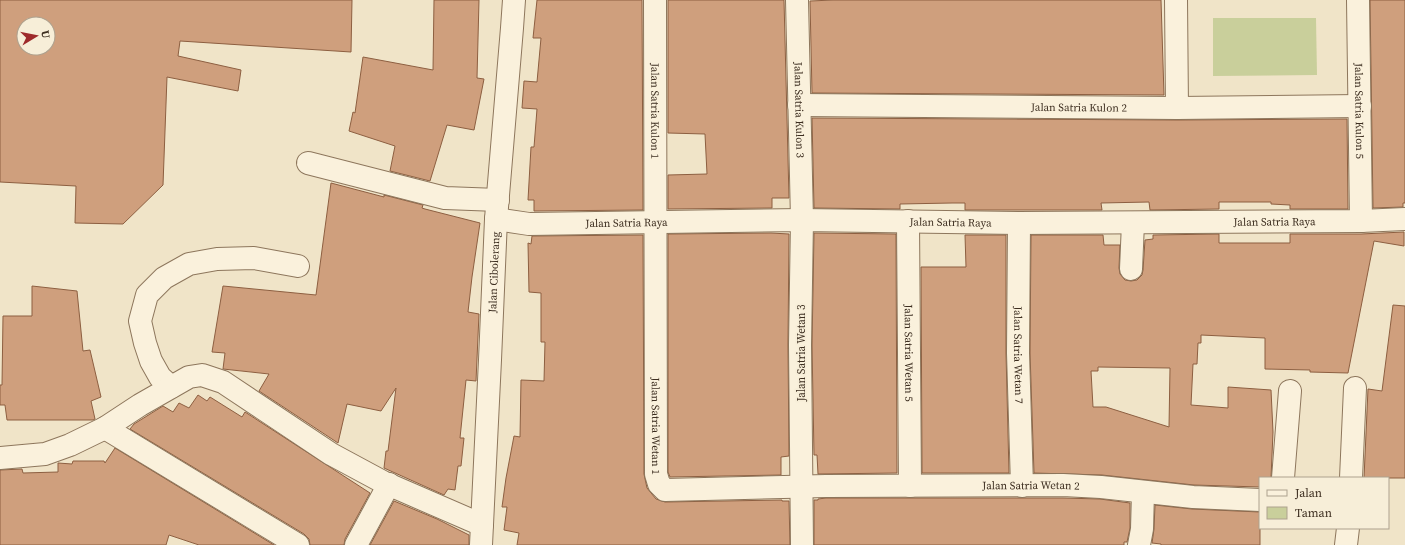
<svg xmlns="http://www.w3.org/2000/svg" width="1405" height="545" font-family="'Source Serif 4',serif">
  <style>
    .green { fill: #c9cf9b }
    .building { fill: #cf9f7d; stroke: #8d5f41; fill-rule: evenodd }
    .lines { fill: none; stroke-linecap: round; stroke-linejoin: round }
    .minor-casing { stroke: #8d765c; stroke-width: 24 }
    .minor { stroke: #faf1dc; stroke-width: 22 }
    .labels { text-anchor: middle; stroke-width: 3.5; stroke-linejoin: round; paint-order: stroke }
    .street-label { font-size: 11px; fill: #3d2e20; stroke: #f7eed8 }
  </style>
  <rect width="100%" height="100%" fill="#f0e4c8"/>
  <path class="green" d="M 1213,18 L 1316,18 L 1317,75 L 1213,76 Z"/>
  <path class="building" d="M 0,0 L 352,0 L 351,52 L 180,41 L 178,56 L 241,70 L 238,91 L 167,77 L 163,185 L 123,224 L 75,223 L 76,186 L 0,182 ZM 24,24 L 48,24 L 48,48 L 24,48 Z
    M 434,0 L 479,0 L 477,78 L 484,79 L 474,130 L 447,125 L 430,181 L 390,171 L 395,146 L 349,131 L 353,112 L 355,113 L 363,57 L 433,70 Z
    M 537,0 L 642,0 L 643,210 L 534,211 L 534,200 L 528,200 L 531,147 L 534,147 L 537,109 L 522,108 L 524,81 L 537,82 L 541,38 L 533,38 Z
    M 668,0 L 784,0 L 789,198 L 772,198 L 772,208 L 668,209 L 668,175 L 707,174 L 705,134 L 668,133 Z
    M 833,0 L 1161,0 L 1164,95 L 812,93 L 810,1 Z
    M 1370,0 L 1405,0 L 1405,203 L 1403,203 L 1403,207 L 1373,208 Z
    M 812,118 L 1177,120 L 1347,119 L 1348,209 L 1290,209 L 1290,205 L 1271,204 L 1271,202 L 1219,202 L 1219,209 L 1150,210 L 1149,202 L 1101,203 L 1102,210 L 965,210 L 965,203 L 952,203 L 900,204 L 900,209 L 814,208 Z
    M 331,183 L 384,197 L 384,195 L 423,205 L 422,208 L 425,209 L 480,223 L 472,277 L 468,312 L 479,314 L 476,381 L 466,380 L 460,438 L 464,438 L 461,466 L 458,466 L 455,490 L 448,489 L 444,495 L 384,468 L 386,451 L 388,451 L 396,388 L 381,411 L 347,404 L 338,443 L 259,391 L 269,374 L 223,369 L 225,353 L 212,352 L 223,286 L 316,295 Z
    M 1404,232 L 1404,246 L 1374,241 L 1348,373 L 1310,372 L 1310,370 L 1265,369 L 1265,338 L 1201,335 L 1201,343 L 1198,343 L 1197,364 L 1193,364 L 1191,405 L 1228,408 L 1228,387 L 1271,390 L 1273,432 L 1271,478 L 1260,478 L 1260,487 L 1194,485 L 1102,475 L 1034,473 L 1030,353 L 1031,235 L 1103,235 L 1104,245 L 1120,245 L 1119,268 L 1120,274 L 1125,280 L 1131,281 L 1137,280 L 1142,275 L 1143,270 L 1145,240 L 1153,239 L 1153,235 L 1219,234 L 1219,243 L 1290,243 L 1290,234 L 1361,234 ZM 1098,367 L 1170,368 L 1169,427 L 1106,407 L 1093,407 L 1091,371 L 1098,371 Z
    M 771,233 L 789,234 L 788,345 L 789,456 L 781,457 L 781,475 L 670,477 L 668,472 L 668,234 Z
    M 814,233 L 896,234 L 897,473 L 818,474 L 817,455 L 814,455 L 812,345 Z
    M 643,235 L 644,474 L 647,488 L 656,499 L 665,502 L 782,500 L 782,501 L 789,501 L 790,545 L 517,545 L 519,533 L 504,530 L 507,507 L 502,507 L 506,478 L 514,436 L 520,437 L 521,380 L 544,381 L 545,342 L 541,342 L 541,293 L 529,292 L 528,243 L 531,244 L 532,236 Z
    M 965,235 L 1006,235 L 1006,353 L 1009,473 L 922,473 L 921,267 L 966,267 Z
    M 32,286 L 77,291 L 83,351 L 90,350 L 101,397 L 91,401 L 95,419 L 93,420 L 7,420 L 5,405 L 0,405 L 0,385 L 2,385 L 3,316 L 32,316 Z
    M 1393,305 L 1405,306 L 1405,478 L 1364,478 L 1368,389 L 1382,391 Z
    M 198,395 L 207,401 L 210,397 L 242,417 L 245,412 L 370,493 L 345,539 L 344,545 L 310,545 L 309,539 L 304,534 L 130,429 L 134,424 L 163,406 L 173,412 L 179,403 L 189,408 Z
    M 115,448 L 274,545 L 199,545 L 169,535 L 166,545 L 0,545 L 0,470 L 22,469 L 23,473 L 58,472 L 58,463 L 72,464 L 73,461 L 104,461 L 105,463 Z
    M 826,498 L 1063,498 L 1100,499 L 1130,503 L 1130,528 L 1127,542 L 1124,542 L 1124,545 L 814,545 L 814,500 L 818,500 L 818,499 Z
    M 394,501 L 437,519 L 469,535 L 469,545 L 370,545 Z
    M 1155,505 L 1192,509 L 1260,512 L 1260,545 L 1161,545 L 1161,544 L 1152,543 L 1154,529 Z"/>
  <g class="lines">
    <g class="minor-casing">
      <g id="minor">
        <path id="s1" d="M 655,0 L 656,474 L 659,484 L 665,490 L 826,486 L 1063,485 L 1101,487 L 1193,497 L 1260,500"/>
        <path id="s2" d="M 797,0 L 802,220 L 800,345 L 802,545"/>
        <path d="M 1176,0 L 1177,108"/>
        <path id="s3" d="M 1358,0 L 1361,221"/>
        <path id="s4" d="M 799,105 L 1177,108 L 1360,106"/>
        <path d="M 308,163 L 445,198 L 498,200"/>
        <path id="s5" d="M 496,219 L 529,224 L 802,220 L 1019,223 L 1361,221 L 1405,219"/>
        <path id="s6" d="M 908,221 L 910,486"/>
        <path id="s7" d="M 1019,223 L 1018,353 L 1022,486"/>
        <path d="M 1131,269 L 1133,223"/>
        <path d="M 171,387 L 160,377 L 151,361 L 145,343 L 140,321 L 147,295 L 164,278 L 189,264 L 217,259 L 254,258 L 298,266"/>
        <path d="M 105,428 L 298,545"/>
        <path d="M 0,458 L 45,454 L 70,445 L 105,428 L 140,405 L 189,377 L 202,375 L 223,382 L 331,454 L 383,482 L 482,525"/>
        <path d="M 1283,478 L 1290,391"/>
        <path d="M 1351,478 L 1355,388"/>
        <path d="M 356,545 L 389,484"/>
        <path id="s8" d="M 481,545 L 490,360 L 496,219 L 512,28 L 514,0"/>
        <path d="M 1139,545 L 1142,529 L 1143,492"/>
        <path d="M 1346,545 L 1348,528"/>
      </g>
    </g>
    <use href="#minor" class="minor"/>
  </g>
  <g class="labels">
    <g class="street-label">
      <text dy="4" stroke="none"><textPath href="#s4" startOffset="280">Jalan Satria Kulon 2</textPath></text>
      <text dy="4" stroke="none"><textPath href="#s2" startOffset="110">Jalan Satria Kulon 3</textPath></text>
      <text dy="4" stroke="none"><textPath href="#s1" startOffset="111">Jalan Satria Kulon 1</textPath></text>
      <text dy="4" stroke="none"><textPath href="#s3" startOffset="111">Jalan Satria Kulon 5</textPath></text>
      <text dy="4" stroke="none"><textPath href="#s5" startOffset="455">Jalan Satria Raya</textPath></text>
      <text dy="4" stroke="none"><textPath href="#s5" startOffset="779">Jalan Satria Raya</textPath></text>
      <text dy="4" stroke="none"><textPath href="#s5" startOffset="131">Jalan Satria Raya</textPath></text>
      <text dy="4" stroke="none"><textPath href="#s8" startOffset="273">Jalan Cibolerang</textPath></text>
      <text transform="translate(801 353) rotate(-90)" y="4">Jalan Satria Wetan 3</text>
      <text dy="4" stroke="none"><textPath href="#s6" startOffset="132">Jalan Satria Wetan 5</textPath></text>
      <text dy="4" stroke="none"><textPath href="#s7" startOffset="132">Jalan Satria Wetan 7</textPath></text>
      <text dy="4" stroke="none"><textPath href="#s1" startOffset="426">Jalan Satria Wetan 1</textPath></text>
      <text dy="4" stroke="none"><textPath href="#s1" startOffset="859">Jalan Satria Wetan 2</textPath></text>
    </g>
  </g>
  <rect x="1259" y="477" width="130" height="52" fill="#f7eed8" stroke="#ada18e"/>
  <rect x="1267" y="490" width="20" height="6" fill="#faf1dc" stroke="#ada18e"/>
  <text x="1295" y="497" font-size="12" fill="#3d2e20">Jalan</text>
  <rect x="1267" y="507" width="20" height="12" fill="#c9cf9b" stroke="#ada18e"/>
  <text x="1295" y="517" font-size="12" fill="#3d2e20">Taman</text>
  <g transform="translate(36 36) rotate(80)"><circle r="19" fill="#f7eed8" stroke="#ada18e"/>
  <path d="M0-3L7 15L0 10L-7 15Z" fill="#9e2a2b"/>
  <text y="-6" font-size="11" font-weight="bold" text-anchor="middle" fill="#3d2e20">U</text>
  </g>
</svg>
